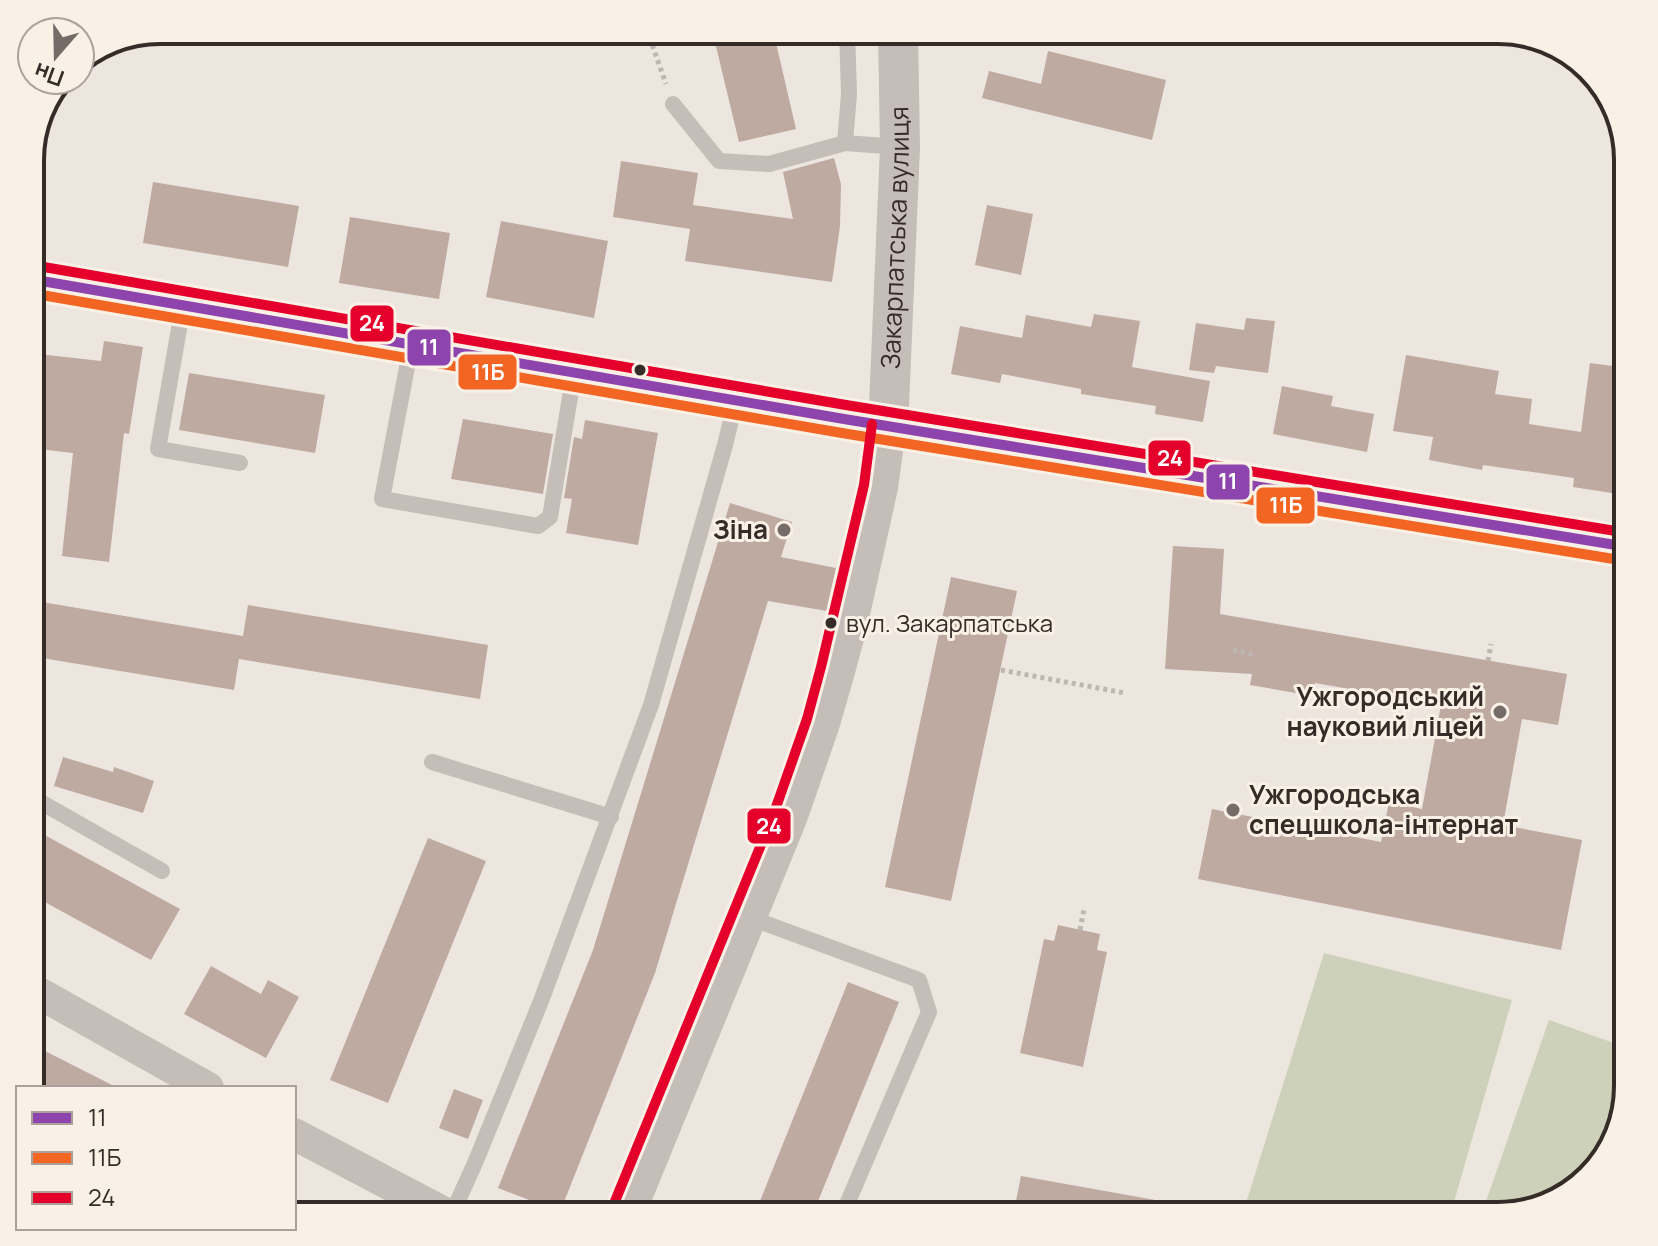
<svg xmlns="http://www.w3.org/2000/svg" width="1658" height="1246" font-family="Manrope,sans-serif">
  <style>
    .green { fill: #cdd1b9 }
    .building { fill: #bfaaa1 }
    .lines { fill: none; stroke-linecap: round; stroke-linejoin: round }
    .path { stroke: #bdb6b1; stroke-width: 5; stroke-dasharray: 4 4; stroke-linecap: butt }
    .service { stroke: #c5beb8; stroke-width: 16 }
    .minor { stroke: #c5beb8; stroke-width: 32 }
    .tertiary { stroke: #c5beb8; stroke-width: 40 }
    .bus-1-casing { stroke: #f9f0e6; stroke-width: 16 }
    .bus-2-casing { stroke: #f9f0e6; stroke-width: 16 }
    .bus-3-casing { stroke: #f9f0e6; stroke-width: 16 }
    .bus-1 { stroke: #8e44ad; stroke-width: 10 }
    .bus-2 { stroke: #f26522; stroke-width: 10 }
    .bus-3 { stroke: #e4002b; stroke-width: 10 }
    .bus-dot { fill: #352b27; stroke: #f9f0e6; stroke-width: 3 }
    .poi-dot { fill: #756c67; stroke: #f9f0e6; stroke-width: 3 }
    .labels { text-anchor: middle; stroke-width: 6; stroke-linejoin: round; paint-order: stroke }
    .bus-label { font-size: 24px; fill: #352b27; stroke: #f9f0e6; text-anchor: start }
    .street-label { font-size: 26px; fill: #352b27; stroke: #f9f0e6 }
    .poi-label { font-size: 26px; font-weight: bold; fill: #352b27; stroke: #f9f0e6; text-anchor: end }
    .rim { fill: none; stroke: #352b27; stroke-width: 4 }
    .line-badge { stroke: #f9f0e6; stroke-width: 3 }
    .badge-label { font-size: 22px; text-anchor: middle; font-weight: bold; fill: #fff }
  </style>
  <rect width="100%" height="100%" fill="#ece6df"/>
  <path class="green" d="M 1324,953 L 1512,1000 L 1450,1216 L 1242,1216 Z
    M 1549,1020 L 1628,1048 L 1628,1087 L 1601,1166 L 1555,1203 L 1498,1216 L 1481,1216 Z"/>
  <path class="building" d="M 712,30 L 773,30 L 796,129 L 739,142 Z
    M 1048,51 L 1166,80 L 1152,140 L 982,98 L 989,71 L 1041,84 Z
    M 834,158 L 841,184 L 840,226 L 832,282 L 685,261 L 690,229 L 613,217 L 621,161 L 698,173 L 693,205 L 793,219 L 783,172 Z
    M 153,182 L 299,206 L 288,267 L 143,243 Z
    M 987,205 L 1033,214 L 1021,275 L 975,265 Z
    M 350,217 L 450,233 L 439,299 L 339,283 Z
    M 501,221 L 608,241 L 594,318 L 486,297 Z
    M 1094,314 L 1140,321 L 1132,367 L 1210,381 L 1203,422 L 1155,414 L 1156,406 L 1081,394 L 1081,389 L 1002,374 L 1000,383 L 951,374 L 960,326 L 1022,338 L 1026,315 L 1091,327 Z
    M 1246,318 L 1275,321 L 1268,373 L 1216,366 L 1214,373 L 1189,370 L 1196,323 L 1244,330 Z
    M 104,341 L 143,347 L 129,434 L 124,433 L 109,562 L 62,556 L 73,453 L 30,448 L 30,353 L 101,361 Z
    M 1406,355 L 1499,371 L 1495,394 L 1532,399 L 1529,424 L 1581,432 L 1590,363 L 1628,368 L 1628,422 L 1618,494 L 1573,487 L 1574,478 L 1483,465 L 1482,470 L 1429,460 L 1433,437 L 1393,431 Z
    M 189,373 L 325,395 L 315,453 L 179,430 Z
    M 1282,386 L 1333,396 L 1331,406 L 1374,414 L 1367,452 L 1273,434 Z
    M 463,419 L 553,434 L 543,494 L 451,479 Z
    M 585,420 L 658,433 L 638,545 L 566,533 L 572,499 L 564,498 L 574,437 L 582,439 Z
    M 730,503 L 792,522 L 781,557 L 836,568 L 827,611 L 768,601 L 655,973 L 560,1212 L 498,1188 L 593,950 Z
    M 1173,546 L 1224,549 L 1220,614 L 1567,674 L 1558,725 L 1522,719 L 1503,825 L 1582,840 L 1561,950 L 1198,879 L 1212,809 L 1381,842 L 1389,802 L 1422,809 L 1441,705 L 1315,683 L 1313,696 L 1250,685 L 1252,674 L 1165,669 Z
    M 951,577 L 1017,591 L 951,901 L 885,887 Z
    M 30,600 L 243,636 L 248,605 L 488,645 L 480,699 L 239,659 L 234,690 L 30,656 Z
    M 63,757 L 113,772 L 114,767 L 154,781 L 143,813 L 54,786 Z
    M 30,827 L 180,909 L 151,960 L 30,894 Z
    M 428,838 L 486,861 L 388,1103 L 330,1080 Z
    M 1058,925 L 1100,934 L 1097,950 L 1107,952 L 1083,1067 L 1020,1053 L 1044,939 L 1054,941 Z
    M 211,966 L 261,994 L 268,980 L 299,997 L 266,1058 L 184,1014 Z
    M 848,982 L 899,1002 L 812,1216 L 754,1216 Z
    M 43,1050 L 118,1088 L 30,1088 L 30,1074 Z
    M 454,1089 L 483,1100 L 468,1139 L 439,1128 Z
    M 1021,1176 L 1172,1203 L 1171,1216 L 1013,1216 Z"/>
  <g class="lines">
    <path class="path" d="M 647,30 L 666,84
      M 1233,650 L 1255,655
      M 1488,661 L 1491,644
      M 1001,670 L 1125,693
      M 1080,930 L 1084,909"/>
    <path class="service" d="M 673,104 L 719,161 L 769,164 L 845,143 L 899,147
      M 845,143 L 849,94 L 847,30
      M 183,306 L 158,449 L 240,463
      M 411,346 L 382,499 L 538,526 L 550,517 L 574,373
      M 432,762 L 611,817
      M 30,796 L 162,871
      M 748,917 L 919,980 L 929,1012 L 842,1216
      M 451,1216 L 475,1163 L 541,1001 L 651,705 L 725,445 L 736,400"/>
    <path class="minor" d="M 30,988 L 208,1088
      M 294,1134 L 450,1216"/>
    <g class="tertiary">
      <path d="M 30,279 L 844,419 L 1628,547"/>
      <path id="s1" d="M 624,1216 L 787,818 L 820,723 L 835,671 L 848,622 L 878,487 L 889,406 L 900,147 L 898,30"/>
    </g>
    <g class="bus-1-casing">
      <path id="bus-1" d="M 30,279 L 844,419 L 1628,547"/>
    </g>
    <g class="bus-2-casing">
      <path id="bus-2" d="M 30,293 L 842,433 L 1626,561"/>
    </g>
    <g class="bus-3-casing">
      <path id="bus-3" d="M 32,265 L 846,405 L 1628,533
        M 611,1211 L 774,813 L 807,719 L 821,667 L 864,485 L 872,424"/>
    </g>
    <use href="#bus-1" class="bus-1"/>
    <use href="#bus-2" class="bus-2"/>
    <use href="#bus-3" class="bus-3"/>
  </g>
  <g class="bus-dot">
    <circle cx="640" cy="370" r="7"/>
    <circle cx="831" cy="623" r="7"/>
  </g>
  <g class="poi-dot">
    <circle cx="784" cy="530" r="8"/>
    <circle cx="1500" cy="712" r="8"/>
    <circle cx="1233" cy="810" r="8"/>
  </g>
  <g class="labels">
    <g class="bus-label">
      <text x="846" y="632">вул. Закарпатська</text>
    </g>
    <g class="street-label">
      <text dy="9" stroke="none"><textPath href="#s1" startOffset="1024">Закарпатська вулиця</textPath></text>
    </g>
    <g class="poi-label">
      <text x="768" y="539">Зіна</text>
      <text x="1484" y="706">Ужгородський<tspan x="1484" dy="30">науковий ліцей</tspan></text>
      <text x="1249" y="804" text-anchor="start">Ужгородська<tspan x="1249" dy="30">спецшкола-інтернат</tspan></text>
    </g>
  </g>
  <path d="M0 0H1658V1246H0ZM160 44H1498A116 116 0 0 1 1614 160V1086A116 116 0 0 1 1498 1202H160A116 116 0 0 1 44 1086V160A116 116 0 0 1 160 44Z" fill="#f9f0e6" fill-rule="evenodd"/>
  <path class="rim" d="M160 44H1498A116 116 0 0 1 1614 160V1086A116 116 0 0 1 1498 1202H160A116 116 0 0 1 44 1086V160A116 116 0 0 1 160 44Z"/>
  <g class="line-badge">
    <rect x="349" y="304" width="46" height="39" rx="8" fill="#e4002b"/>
    <rect x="406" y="328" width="46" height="39" rx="8" fill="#8e44ad"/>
    <rect x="457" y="353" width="61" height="38" rx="8" fill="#f26522"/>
    <rect x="1147" y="439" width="45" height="38" rx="8" fill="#e4002b"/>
    <rect x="1205" y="463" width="46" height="38" rx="8" fill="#8e44ad"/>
    <rect x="1255" y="486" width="61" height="39" rx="8" fill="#f26522"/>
    <rect x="746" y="807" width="46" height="38" rx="8" fill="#e4002b"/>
  </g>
  <g class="badge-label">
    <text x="372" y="331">24</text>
    <text x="429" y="355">11</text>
    <text x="488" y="380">11Б</text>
    <text x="1170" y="466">24</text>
    <text x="1228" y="489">11</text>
    <text x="1286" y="513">11Б</text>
    <text x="769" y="834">24</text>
  </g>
  <rect x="16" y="1086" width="280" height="144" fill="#f9f0e6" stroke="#aba19a" stroke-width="2"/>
  <rect x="32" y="1112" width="40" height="12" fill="#8e44ad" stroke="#aba19a" stroke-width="2"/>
  <text x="88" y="1126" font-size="24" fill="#352b27">11</text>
  <rect x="32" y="1152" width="40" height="12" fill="#f26522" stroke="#aba19a" stroke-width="2"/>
  <text x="88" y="1166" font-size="24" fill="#352b27">11Б</text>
  <rect x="32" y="1192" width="40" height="12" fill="#e4002b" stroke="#aba19a" stroke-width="2"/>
  <text x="88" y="1206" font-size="24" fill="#352b27">24</text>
  <g transform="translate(56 56) rotate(200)"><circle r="38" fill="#f9f0e6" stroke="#aba19a" stroke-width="2"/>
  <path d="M0-6L14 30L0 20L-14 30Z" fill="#756c67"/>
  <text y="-12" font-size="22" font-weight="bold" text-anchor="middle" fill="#352b27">Пн</text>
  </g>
</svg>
